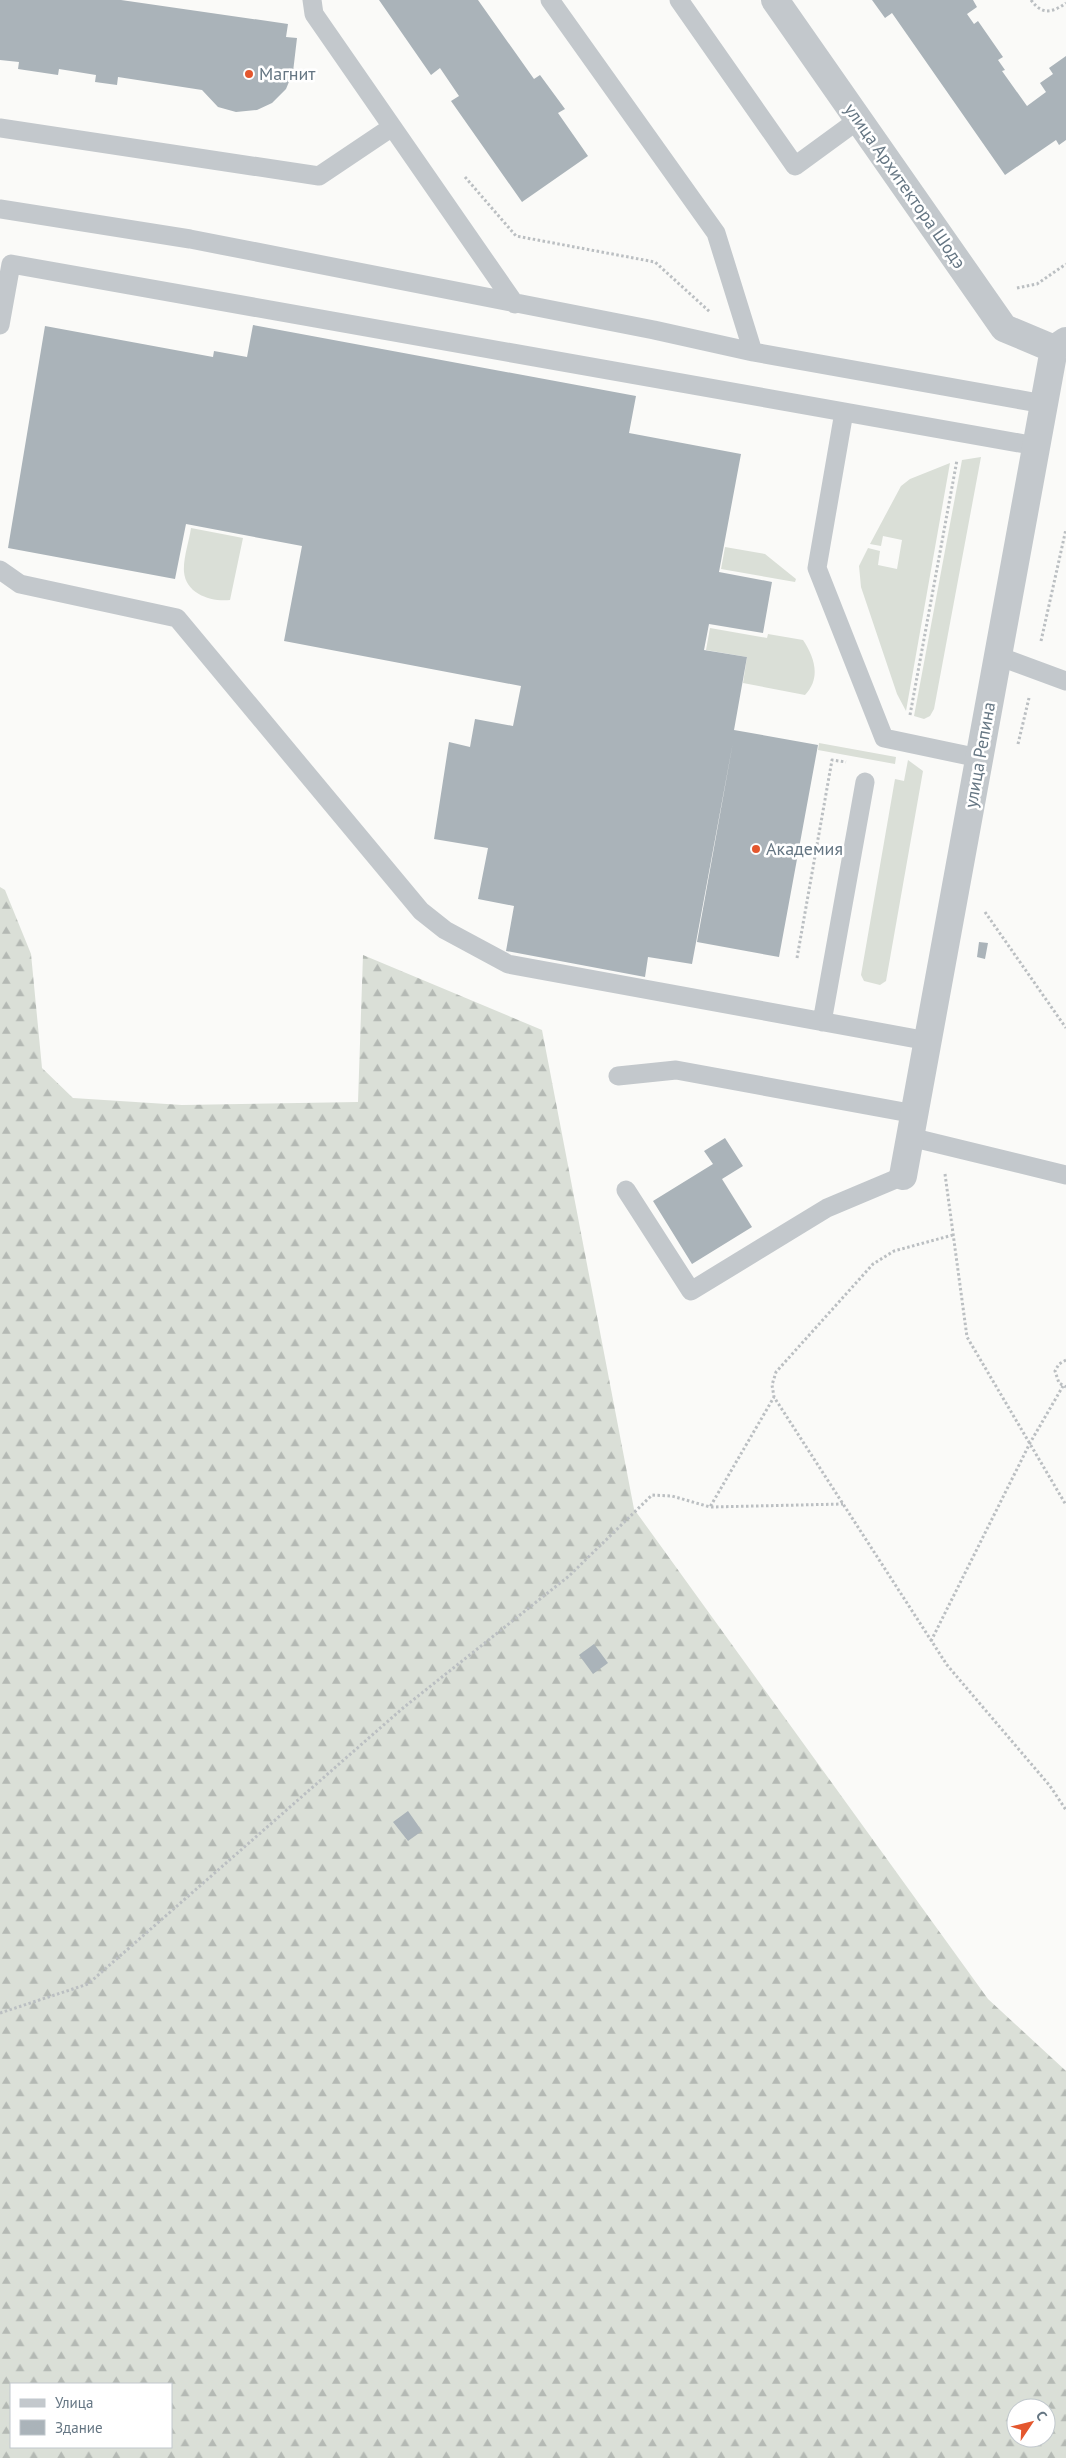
<svg xmlns="http://www.w3.org/2000/svg" width="1066" height="2458" font-family="'PT Sans',sans-serif">
  <style>
    .grass { fill: #dadfd7 }
    .forest { fill: url(#forest-firs); fill-rule: evenodd }
    .building { fill: #aab3b9 }
    .lines { fill: none; stroke-linecap: round; stroke-linejoin: round }
    .path { stroke: #bbbfc2; stroke-width: 3; stroke-dasharray: 2.5 2.5; stroke-linecap: butt }
    .service { stroke: #c3c8cc; stroke-width: 19 }
    .minor { stroke: #c3c8cc; stroke-width: 28 }
    .poi-dot { fill: #e4572e; stroke: #fff; stroke-width: 2 }
    .labels { text-anchor: middle; stroke-width: 5; stroke-linejoin: round; paint-order: stroke }
    .poi-label { font-size: 18px; fill: #657683; stroke: #fff; text-anchor: start }
    .street-label { font-size: 18px; fill: #657683; stroke: #fff }
  </style>
  <defs>
    <pattern id="forest-firs" width="22" height="20" patternUnits="userSpaceOnUse" patternTransform="scale(1.25)"><rect width="22" height="20" fill="#dadfd7"/><path d="M5 1l3.5 6h-7zM16 11l3.5 6h-7z" fill="#b4b9b4"/></pattern>
  </defs>
  <rect width="100%" height="100%" fill="#fafaf8"/>
  <path class="grass" d="M 981,457 L 934,709 L 930,716 L 924,719 L 914,716 L 962,460 Z
    M 950,463 L 906,711 L 897,694 L 861,587 L 859,566 L 868,548 L 880,551 L 878,565 L 897,569 L 902,540 L 883,536 L 881,546 L 870,544 L 901,486 L 910,479 Z
    M 191,528 L 243,538 L 230,600 C 211,602 186,594 184,572 C 183,558 189,542 191,528 Z
    M 725,547 L 765,554 L 796,579 L 795,582 L 721,569 Z
    M 710,628 L 767,638 L 768,634 L 803,640 C 815,658 821,678 805,695 L 743,683 L 747,657 L 706,650 Z
    M 819,743 L 896,757 L 895,764 L 818,750 Z
    M 908,760 L 923,771 L 886,981 L 880,985 L 864,981 L 861,975 L 895,779 L 904,781 Z"/>
  <path class="forest" d="M 0,887 L 5,890 L 31,954 L 42,1068 L 73,1098 L 182,1105 L 358,1102 L 363,955 L 542,1030 L 634,1509 L 988,1999 L 1066,2071 L 1066,2458 L 0,2458 ZM 11,2384 L 171,2384 L 171,2447 L 11,2447 ZM 1016,2408 L 1046,2408 L 1046,2438 L 1016,2438 Z"/>
  <path class="building" d="M 0,0 L 121,0 L 288,24 L 286,37 L 297,38 L 293,72 L 286,89 L 272,103 L 257,110 L 236,112 L 218,107 L 202,90 L 118,77 L 117,85 L 95,82 L 96,75 L 59,69 L 58,75 L 18,69 L 19,62 L 0,60 Z
    M 379,0 L 478,0 L 534,79 L 540,75 L 565,109 L 558,113 L 588,156 L 522,202 L 451,101 L 459,96 L 440,68 L 431,75 Z
    M 872,0 L 973,0 L 977,7 L 967,14 L 974,24 L 978,21 L 1003,57 L 998,60 L 1005,70 L 1002,71 L 1027,106 L 1046,92 L 1040,83 L 1053,74 L 1049,68 L 1066,56 L 1066,140 L 1059,145 L 1056,140 L 1005,175 L 892,13 L 885,18 Z
    M 253,325 L 636,396 L 629,433 L 741,454 L 719,572 L 772,582 L 763,633 L 709,624 L 704,650 L 747,657 L 734,730 L 818,745 L 779,957 L 697,942 L 733,742 L 692,964 L 648,957 L 645,977 L 506,951 L 514,906 L 478,899 L 488,848 L 434,839 L 449,742 L 470,747 L 475,719 L 513,726 L 521,686 L 284,641 L 302,546 L 186,524 L 175,579 L 8,548 L 45,326 L 213,357 L 214,351 L 247,357 Z
    M 979,942 L 988,943 L 985,959 L 977,957 Z
    M 725,1138 L 743,1166 L 722,1179 L 752,1227 L 692,1264 L 653,1201 L 713,1164 L 704,1151 Z
    M 594,1644 L 608,1663 L 593,1674 L 579,1655 Z
    M 408,1811 L 422,1831 L 408,1841 L 393,1822 Z"/>
  <g class="lines">
    <path class="path" d="M 1031,0 C 1042,15 1052,13 1066,3
      M 465,177 L 516,236 L 655,262 L 710,312
      M 1017,288 L 1037,284 L 1066,264
      M 1041,641 L 1066,529
      M 910,715 L 957,460
      M 1018,744 L 1029,698
      M 985,912 L 1066,1028
      M 797,958 L 832,760 L 846,762
      M 945,1174 L 967,1337 L 1066,1505
      M 953,1235 L 894,1251 L 873,1264 L 776,1372 L 772,1385 L 774,1397 L 947,1665 L 1050,1786 L 1066,1810
      M 1066,1360 L 1059,1364 L 1055,1371 L 1059,1383 L 1066,1387
      M 711,1507 L 843,1504
      M 931,1641 L 1030,1443 L 1063,1386
      M 0,2013 L 88,1984 L 403,1708 L 569,1576 L 652,1495 L 672,1496 L 710,1507 L 774,1397"/>
    <path class="service" d="M 312,0 L 314,14 L 515,304
      M 550,0 L 716,233 L 753,352
      M 679,0 L 795,166 L 858,120
      M 0,128 L 319,176 L 392,127
      M 0,209 L 190,239 L 654,330 L 753,352 L 1044,404
      M 0,325 L 11,264 L 1036,446
      M 844,412 L 817,568 L 884,738 L 979,758
      M 0,570 L 20,584 L 177,618 L 421,911 L 445,930 L 508,964 L 928,1041
      M 998,656 L 1066,681
      M 822,1022 L 865,782
      M 618,1076 L 676,1070 L 915,1114
      M 910,1137 L 1066,1175
      M 626,1190 L 691,1291 L 827,1208 L 903,1176"/>
    <path class="minor" d="M 775,0 L 1004,328 L 1054,349
      M 903,1176 L 1054,349 L 1066,341"/>
  </g>
  <g class="poi-dot">
    <circle cx="249" cy="74" r="5"/>
    <circle cx="756" cy="849" r="5"/>
  </g>
  <g class="labels">
    <g class="poi-label">
      <text x="259" y="80">Магнит</text>
      <text x="766" y="855">Академия</text>
    </g>
    <g class="street-label">
      <text transform="translate(905 186) rotate(55)" y="6">улица Архитектора Шодэ</text>
      <text transform="translate(980 755) rotate(-80)" y="6">улица Репина</text>
    </g>
  </g>
  <rect x="10" y="2383" width="162" height="65" fill="#ffffff" stroke="#c1c8cd"/>
  <rect x="20" y="2399" width="25" height="8" fill="#c3c8cc" stroke="#c1c8cd"/>
  <text x="55" y="2408" font-size="15" fill="#657683">Улица</text>
  <rect x="20" y="2420" width="25" height="15" fill="#aab3b9" stroke="#c1c8cd"/>
  <text x="55" y="2433" font-size="15" fill="#657683">Здание</text>
  <g transform="translate(1031 2423) rotate(55)"><circle r="24" fill="#ffffff" stroke="#c1c8cd"/>
  <path d="M0-4L9 19L0 12L-9 19Z" fill="#e4572e"/>
  <text y="-8" font-size="14" font-weight="bold" text-anchor="middle" fill="#657683">С</text>
  </g>
</svg>
